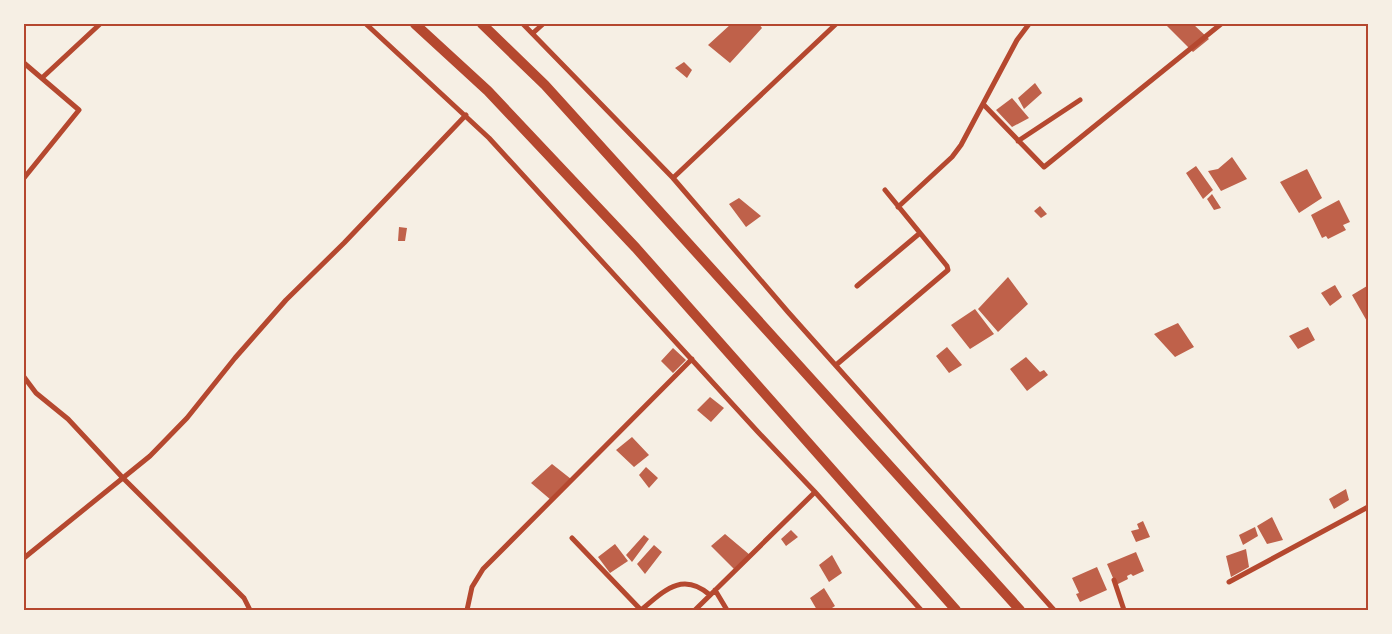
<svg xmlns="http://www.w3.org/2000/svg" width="1392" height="634" font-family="'Source Serif 4',serif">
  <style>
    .building { fill: #bf614a }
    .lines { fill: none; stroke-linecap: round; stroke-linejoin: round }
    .minor { stroke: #b5482f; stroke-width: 5 }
    .motorway { stroke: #b5482f; stroke-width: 10 }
    .neatline { fill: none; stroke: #b5482f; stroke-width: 2 }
  </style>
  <rect width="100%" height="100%" fill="#f6efe4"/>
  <path class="building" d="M 731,24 L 759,24 L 762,28 L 730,63 L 708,45 Z
    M 1165,24 L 1193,24 L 1209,39 L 1193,52 Z
    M 684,62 L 692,70 L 687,78 L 675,68 Z
    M 1035,83 L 1042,93 L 1024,109 L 1018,98 Z
    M 1012,98 L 1029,118 L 1012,127 L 996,110 Z
    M 1232,157 L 1247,179 L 1221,191 L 1208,171 L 1218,169 Z
    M 1196,166 L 1213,190 L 1203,199 L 1186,173 Z
    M 1307,169 L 1322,198 L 1299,213 L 1280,182 Z
    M 1212,194 L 1221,208 L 1214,210 L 1207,199 Z
    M 739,198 L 761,216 L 746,227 L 729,204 Z
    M 1339,200 L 1350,222 L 1343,225 L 1346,230 L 1328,239 L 1326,236 L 1322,238 L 1311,215 Z
    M 1040,206 L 1047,214 L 1041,218 L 1034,211 Z
    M 399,227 L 407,228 L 405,241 L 398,241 Z
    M 1008,277 L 1028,304 L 998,332 L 978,309 Z
    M 1335,285 L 1342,297 L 1330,306 L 1321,293 Z
    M 1367,286 L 1368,289 L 1368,323 L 1352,295 Z
    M 975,309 L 994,334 L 970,349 L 951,325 Z
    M 1178,323 L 1194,347 L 1175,357 L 1154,334 Z
    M 1308,327 L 1315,340 L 1298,349 L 1289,336 Z
    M 947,347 L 962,365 L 949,373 L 936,356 Z
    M 673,348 L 686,360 L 673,373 L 661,361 Z
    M 1026,357 L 1040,372 L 1044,370 L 1048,375 L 1027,391 L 1010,369 Z
    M 710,397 L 724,408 L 711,422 L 697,410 Z
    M 632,437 L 649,455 L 634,467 L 616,450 Z
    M 552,464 L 571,479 L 551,500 L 531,483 Z
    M 646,467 L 658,478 L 649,488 L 639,475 Z
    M 1346,489 L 1349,500 L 1334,509 L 1329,499 Z
    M 1272,517 L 1283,540 L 1267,544 L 1257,526 Z
    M 1143,521 L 1150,537 L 1136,542 L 1131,531 L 1139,529 L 1137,524 Z
    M 1255,527 L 1258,536 L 1243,545 L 1239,535 Z
    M 791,530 L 798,537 L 786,546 L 781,539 Z
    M 725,534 L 750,555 L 734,569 L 711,546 Z
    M 644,535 L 649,539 L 632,562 L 626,555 Z
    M 615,544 L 628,561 L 610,573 L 598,557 Z
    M 654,545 L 662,552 L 645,574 L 637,564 Z
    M 1246,549 L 1249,567 L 1231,577 L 1226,556 Z
    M 1136,552 L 1144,571 L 1133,576 L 1131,574 L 1127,576 L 1128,579 L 1116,585 L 1107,564 Z
    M 832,555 L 842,573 L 829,582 L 819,565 Z
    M 1097,567 L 1107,590 L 1080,602 L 1076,594 L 1079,593 L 1072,578 Z
    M 824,588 L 835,606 L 829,610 L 817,610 L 810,598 Z"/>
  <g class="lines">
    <path class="minor" d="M 366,24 L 489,138 L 758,432 L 815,492 L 921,610
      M 523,24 L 673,178 L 788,312 L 1054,610
      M 533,33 L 543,24
      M 24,63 L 79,110 L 24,178
      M 43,77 L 100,24
      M 983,104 L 1044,167 L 1221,24
      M 1018,141 L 1080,100
      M 673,178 L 836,24
      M 898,207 L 952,157 L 961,145 L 1017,40 L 1029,24
      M 857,286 L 920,233
      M 836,365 L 948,270 L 947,266 L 885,190
      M 24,377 L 36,393 L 68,419 L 122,477 L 244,598 L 250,610
      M 572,538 L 641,610 C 664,591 682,571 710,595
      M 24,558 L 150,456 L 187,418 L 235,358 L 286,300 L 344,243 L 466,115
      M 1114,580 L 1124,610
      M 1229,582 L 1368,507
      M 715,590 L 727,610
      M 467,610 L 472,587 L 483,569 L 692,359
      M 695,610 L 815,492"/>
    <path class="motorway" d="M 415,24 L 488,91 L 636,248 L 956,610
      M 482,24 L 545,85 L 1020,610"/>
  </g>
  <rect width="1392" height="634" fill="none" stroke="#f6efe4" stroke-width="50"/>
  <rect x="25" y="25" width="1342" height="584" class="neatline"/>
</svg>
